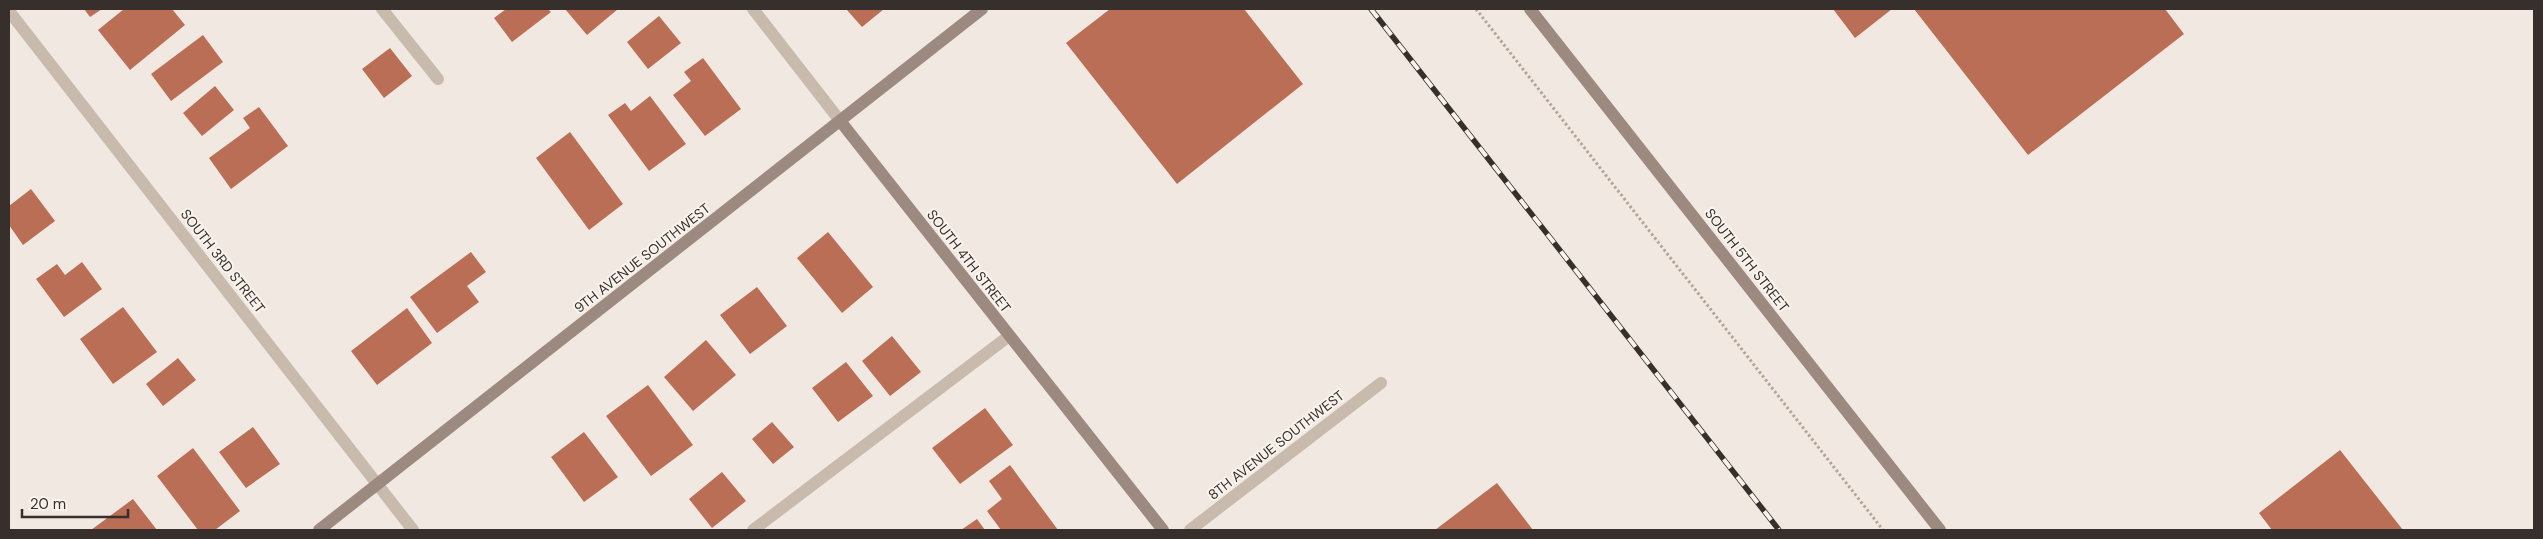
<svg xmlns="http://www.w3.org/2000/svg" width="2543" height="539" font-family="'DM Sans',sans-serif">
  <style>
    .building { fill: #ba6e55 }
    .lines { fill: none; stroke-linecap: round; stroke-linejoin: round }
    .path { stroke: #b4a498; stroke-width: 3; stroke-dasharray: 2.5 2.5; stroke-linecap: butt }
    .lane { stroke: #c8baad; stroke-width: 12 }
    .street { stroke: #c8baad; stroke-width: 12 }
    .secondary { stroke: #9c897f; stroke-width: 12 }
    .rail-casing { stroke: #372f2b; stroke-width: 5.5 }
    .rail { stroke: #f9f3ed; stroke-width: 4; stroke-dasharray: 11; stroke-linecap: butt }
    .labels { text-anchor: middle; stroke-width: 4; stroke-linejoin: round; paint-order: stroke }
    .street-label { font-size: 14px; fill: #372f2b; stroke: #f9f3ed }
  </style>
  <rect width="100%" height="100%" fill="#f1e9e1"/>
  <path class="building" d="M 84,9 L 102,9 L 90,17 Z
    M 124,9 L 172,9 L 185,25 L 130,70 L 98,30 Z
    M 506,9 L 548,9 L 551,12 L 512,42 L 494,18 Z
    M 565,9 L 618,9 L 587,35 Z
    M 846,9 L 884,9 L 862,27 Z
    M 1110,9 L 1244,9 L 1303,84 L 1177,184 L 1066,43 Z
    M 1833,9 L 1892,9 L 1855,38 Z
    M 1914,9 L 2165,9 L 2184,34 L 2028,155 Z
    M 659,16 L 681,43 L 648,69 L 627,42 Z
    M 203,35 L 223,62 L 171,101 L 151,74 Z
    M 390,48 L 412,76 L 384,98 L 362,69 Z
    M 703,58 L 741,109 L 705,136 L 673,95 L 691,81 L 684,72 Z
    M 215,86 L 234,110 L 202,136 L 183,113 Z
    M 650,96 L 686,144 L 649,171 L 608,115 L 625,103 L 631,111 Z
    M 259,107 L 288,146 L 231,189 L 209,158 L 250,128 L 243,118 Z
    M 570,132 L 623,204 L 589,230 L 536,158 Z
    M 31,189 L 55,221 L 23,245 L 9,225 L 9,206 Z
    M 828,232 L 873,287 L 842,313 L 797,258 Z
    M 471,252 L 486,272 L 467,286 L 479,302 L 437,333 L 410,297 Z
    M 82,262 L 102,289 L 64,317 L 36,279 L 57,264 L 65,275 Z
    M 757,287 L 787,326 L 750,354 L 720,315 Z
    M 123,307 L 157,352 L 113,384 L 80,339 Z
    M 407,308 L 432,343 L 377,385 L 351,351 Z
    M 892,336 L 921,372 L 890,396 L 862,361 Z
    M 706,340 L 736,375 L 693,411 L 664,377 Z
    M 178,358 L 196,380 L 163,406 L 146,384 Z
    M 846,362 L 873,396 L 838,422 L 812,388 Z
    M 648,385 L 693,445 L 651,476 L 606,416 Z
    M 985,408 L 1013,445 L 960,484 L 932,448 Z
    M 772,422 L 794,447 L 773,464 L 752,439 Z
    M 253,427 L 280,464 L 246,488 L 219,452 Z
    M 584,432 L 618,477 L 584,502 L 551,457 Z
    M 193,448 L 240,511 L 215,530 L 198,530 L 157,476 Z
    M 2340,450 L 2403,530 L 2272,530 L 2259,513 Z
    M 1010,465 L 1058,530 L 1001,530 L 987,511 L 1002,499 L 989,481 Z
    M 722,472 L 746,501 L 712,528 L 689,499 Z
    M 1497,483 L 1533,530 L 1435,530 Z
    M 133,499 L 157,530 L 91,530 Z
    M 977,519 L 985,530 L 961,530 Z"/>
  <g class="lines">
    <path class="path" d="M 1476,9 L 1883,530"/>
    <path class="lane" d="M 382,9 L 438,79
      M 753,530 L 1009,336"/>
    <path class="street" d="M 753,9 L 841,122
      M 9,11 L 413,530
      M 1190,530 L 1381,383"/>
    <path class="secondary" d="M 1530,9 L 1940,530
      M 841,122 L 1163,530
      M 319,530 L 982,9"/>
    <g class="rail-casing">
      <path id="rail" d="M 1371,9 L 1779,530"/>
    </g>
    <use href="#rail" class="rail"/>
  </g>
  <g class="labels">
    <g class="street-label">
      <text transform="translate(642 258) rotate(-38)" y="5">9TH AVENUE SOUTHWEST</text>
      <text transform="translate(1747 260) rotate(52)" y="5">SOUTH 5TH STREET</text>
      <text transform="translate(223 261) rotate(52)" y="5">SOUTH 3RD STREET</text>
      <text transform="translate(969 261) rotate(52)" y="5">SOUTH 4TH STREET</text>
      <text transform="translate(1276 445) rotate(-38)" y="5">8TH AVENUE SOUTHWEST</text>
    </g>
  </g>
  <rect width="2543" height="539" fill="none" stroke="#372f2b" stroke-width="20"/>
  <path d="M22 509v8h106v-8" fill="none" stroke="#372f2b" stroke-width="2.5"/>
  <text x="30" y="509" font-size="15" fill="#372f2b" stroke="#f9f3ed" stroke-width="4" paint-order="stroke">20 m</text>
</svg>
